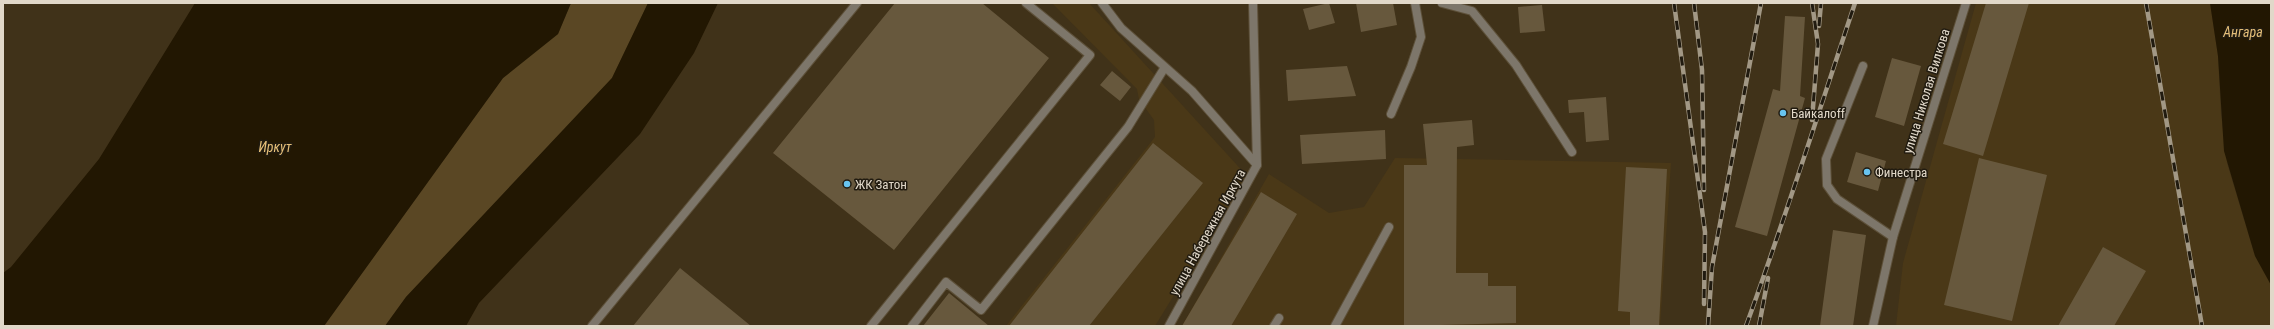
<svg xmlns="http://www.w3.org/2000/svg" width="2274" height="329" font-family="'Roboto Condensed',sans-serif">
  <style>
    .built { fill: #4a3817 }
    .green { fill: #5a4724 }
    .water { fill: #221702 }
    .building { fill: #67583d }
    .lines { fill: none; stroke-linecap: round; stroke-linejoin: round }
    .service-casing { stroke: #5d5039; stroke-width: 10 }
    .minor-casing { stroke: #5d5039; stroke-width: 10 }
    .service { stroke: #7d766a; stroke-width: 8 }
    .minor { stroke: #7d766a; stroke-width: 8 }
    .rail-casing { stroke: #a29885; stroke-width: 4.5 }
    .rail { stroke: #211b10; stroke-width: 3; stroke-dasharray: 9; stroke-linecap: butt }
    .poi-dot { fill: #68c4f0; stroke: #211b10; stroke-width: 1.5 }
    .labels { text-anchor: middle; stroke-width: 3; stroke-linejoin: round; paint-order: stroke }
    .street-label { font-size: 13px; fill: #e1d8c9; stroke: #211b10 }
    .poi-label { font-size: 13px; fill: #e1d8c9; stroke: #211b10; text-anchor: start }
    .water-label { font-size: 14px; font-style: italic; fill: #e5bf79; stroke: #211b10 }
  </style>
  <rect width="100%" height="100%" fill="#403219"/>
  <path class="built" d="M 1052,3 L 1089,3 L 1247,176 L 1155,326 L 1006,326 L 1155,137 L 1154,120 L 1139,99 L 1137,89 Z
    M 1976,3 L 2210,3 L 2218,56 L 2221,114 L 2227,163 L 2255,256 L 2271,285 L 2271,326 L 1896,326 L 1903,263 Z
    M 1395,158 L 1671,163 L 1660,326 L 1182,326 L 1269,174 L 1329,213 L 1364,207 Z"/>
  <path class="green" d="M 571,3 L 648,3 L 612,78 L 406,297 L 385,326 L 324,326 L 503,78 L 558,34 Z"/>
  <path class="water" d="M 195,3 L 571,3 L 558,34 L 503,78 L 324,326 L 3,326 L 3,273 L 11,267 L 99,159 Z
    M 648,3 L 718,3 L 694,53 L 640,134 L 479,303 L 466,326 L 385,326 L 406,297 L 612,78 Z
    M 2210,3 L 2271,3 L 2271,285 L 2255,256 L 2224,151 L 2218,56 Z"/>
  <path class="building" d="M 895,3 L 982,3 L 1049,58 L 894,250 L 773,153 Z
    M 1329,3 L 1335,23 L 1309,30 L 1303,9 Z
    M 1356,3 L 1393,3 L 1397,25 L 1361,32 Z
    M 1986,3 L 2029,3 L 1983,156 L 1943,144 Z
    M 1542,5 L 1545,31 L 1520,33 L 1518,7 Z
    M 1785,16 L 1805,17 L 1800,96 L 1805,98 L 1767,236 L 1735,227 L 1773,89 L 1780,91 Z
    M 1892,58 L 1921,66 L 1904,126 L 1875,117 Z
    M 1347,66 L 1356,96 L 1288,101 L 1286,70 Z
    M 1112,71 L 1131,87 L 1120,101 L 1100,85 Z
    M 1606,97 L 1609,140 L 1586,142 L 1584,112 L 1569,113 L 1568,100 Z
    M 1472,120 L 1474,145 L 1457,147 L 1456,273 L 1488,273 L 1488,286 L 1516,286 L 1516,323 L 1404,326 L 1404,165 L 1427,165 L 1423,124 Z
    M 1385,130 L 1386,159 L 1302,164 L 1300,135 Z
    M 1153,143 L 1203,183 L 1089,326 L 1009,326 Z
    M 1856,152 L 1886,161 L 1878,191 L 1847,182 Z
    M 1979,158 L 2047,175 L 2012,321 L 1944,305 Z
    M 1626,167 L 1667,169 L 1659,326 L 1630,326 L 1630,312 L 1618,311 Z
    M 1261,192 L 1297,214 L 1231,326 L 1182,326 Z
    M 1833,230 L 1866,235 L 1853,326 L 1820,326 Z
    M 2103,247 L 2146,271 L 2114,326 L 2058,326 Z
    M 680,268 L 751,326 L 633,326 Z
    M 949,293 L 989,326 L 923,326 Z"/>
  <g class="lines">
    <g class="service-casing">
      <path id="service" d="M 1102,3 L 1121,28 L 1192,91 L 1257,165
        M 1442,3 L 1472,11 L 1516,65 L 1572,152
        M 1863,66 L 1826,159 L 1827,185 L 1837,199 L 1893,237
        M 592,326 L 857,3
        M 871,326 L 1090,55 L 1026,3
        M 912,326 L 946,282 L 981,310 L 1128,127 L 1165,67
        M 1274,326 L 1279,318
        M 1335,326 L 1389,227"/>
    </g>
    <g class="minor-casing">
      <path id="minor" d="M 1391,114 L 1411,67 L 1421,37 L 1415,3
        M 1169,326 L 1257,165 L 1253,3
        M 1873,326 L 1893,237 L 1966,3"/>
    </g>
    <use href="#service" class="service"/>
    <use href="#minor" class="minor"/>
    <g class="rail-casing">
      <path id="rail" d="M 1674,3 L 1705,232 L 1704,304
        M 1694,3 L 1702,70 L 1704,190
        M 1812,3 L 1818,44 L 1812,120
        M 2146,3 L 2202,326
        M 1819,26 L 1821,3
        M 1708,326 L 1712,267 L 1761,3
        M 1746,326 C 1785,219 1819,111 1855,3
        M 1759,326 L 1768,278"/>
    </g>
    <use href="#rail" class="rail"/>
  </g>
  <g class="poi-dot">
    <circle cx="1783" cy="113" r="4"/>
    <circle cx="1867" cy="172" r="4"/>
    <circle cx="847" cy="184" r="4"/>
  </g>
  <g class="labels">
    <g class="street-label">
      <text transform="translate(1926 91) rotate(-73)" y="5">улица Николая Вилкова</text>
      <text transform="translate(1207 232) rotate(-61)" y="5">улица Набережная Иркута</text>
    </g>
    <g class="poi-label">
      <text x="1791" y="118">Байкалoff</text>
      <text x="1875" y="177">Финестра</text>
      <text x="855" y="189">ЖК Затон</text>
    </g>
    <g class="water-label">
      <text x="2243" y="37">Ангара</text>
      <text x="275" y="152">Иркут</text>
    </g>
  </g>
  <rect width="2274" height="329" fill="none" stroke="#e1d8c9" stroke-width="8"/>
</svg>
